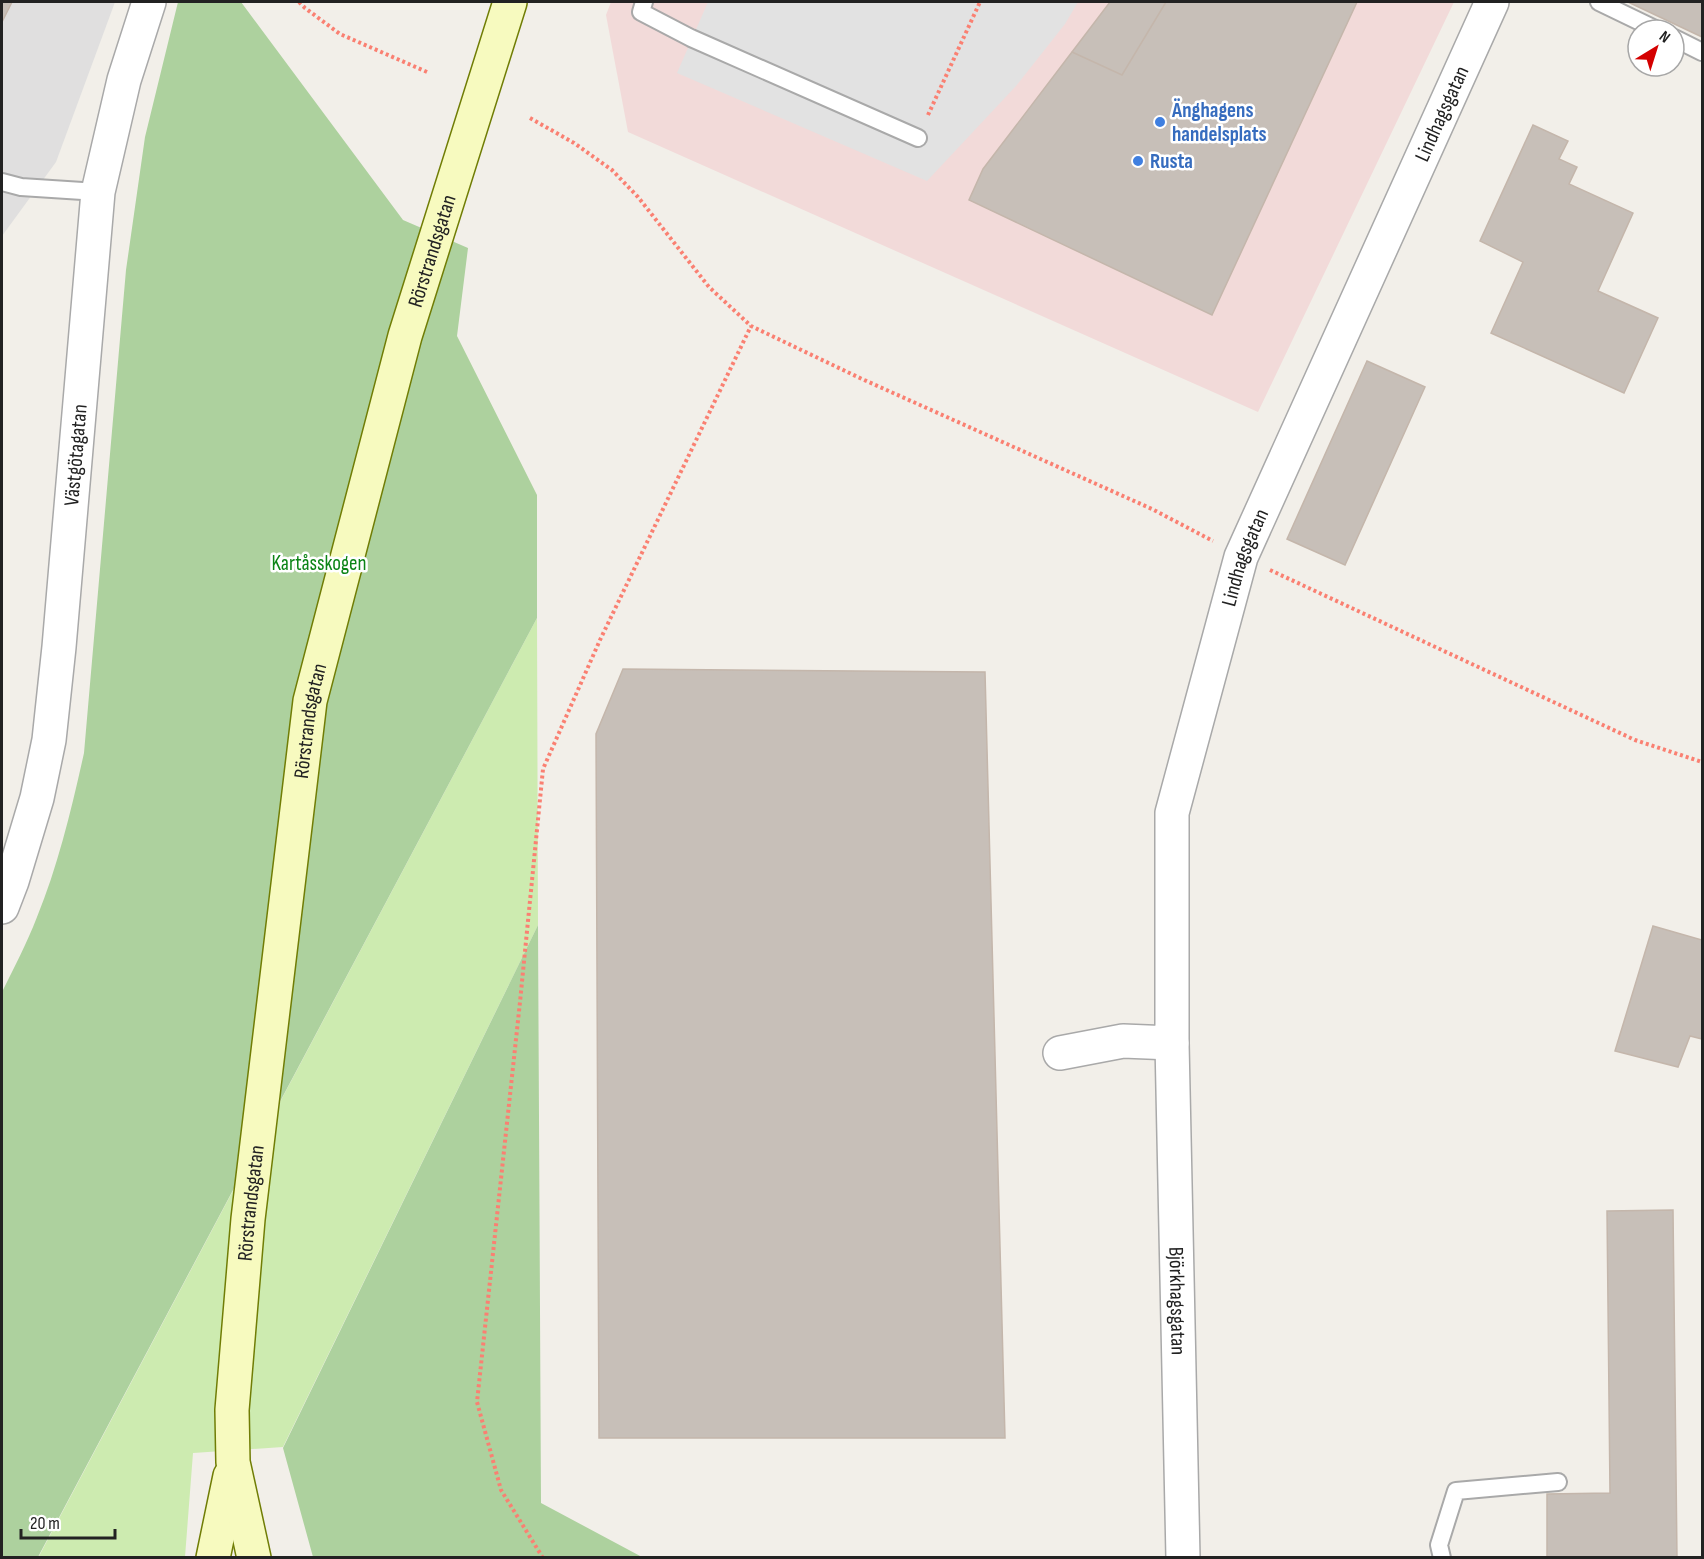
<svg xmlns="http://www.w3.org/2000/svg" width="1704" height="1559" font-family="'Sofia Sans Condensed',sans-serif">
  <style>
    .residential { fill: #e0dfdf }
    .commercial { fill: #f2dad9 }
    .grass { fill: #cdebb0 }
    .forest { fill: #add19e }
    .parking { fill: #e2e2e2 }
    .building { fill: #c7bfb8; stroke: #c4b6ab; stroke-width: 1.5 }
    .lines { fill: none; stroke-linecap: round; stroke-linejoin: round }
    .service-casing { stroke: #a9a9a9; stroke-width: 20 }
    .minor-casing { stroke: #a9a9a9; stroke-width: 36 }
    .secondary-casing { stroke: #707d05; stroke-width: 36 }
    .path { stroke: #fa8072; stroke-width: 4; stroke-dasharray: 3 3; stroke-linecap: butt }
    .service { stroke: #fff; stroke-width: 16 }
    .minor { stroke: #fff; stroke-width: 33 }
    .secondary { stroke: #f7fabf; stroke-width: 33 }
    .shop-dot { fill: #3f7fe0; stroke: #fff; stroke-width: 2 }
    .labels { text-anchor: middle; stroke-width: 5; stroke-linejoin: round; paint-order: stroke }
    .shop-label { font-size: 21px; font-weight: bold; fill: #366cbe; stroke: #fff; text-anchor: start }
    .street-label { font-size: 21px; fill: #222; stroke: #fff }
    .park-label { font-size: 21px; fill: #0c8416; stroke: #fff }
  </style>
  <rect width="100%" height="100%" fill="#f2efe9"/>
  <path class="residential" d="M 2,2 L 115,2 L 56,162 L 2,236 Z"/>
  <path class="commercial" d="M 611,2 L 1454,2 L 1258,412 L 628,132 L 606,15 Z"/>
  <path class="grass" d="M 537,618 L 538,925 L 283,1447 L 193,1453 L 185,1557 L 38,1558 Z"/>
  <path class="forest" d="M 178,2 L 241,2 L 403,220 L 468,248 L 457,336 L 537,495 L 537,618 L 38,1557 L 2,1557 L 2,992 C 14,968 27,943 37,917 C 58,866 72,807 84,753 L 126,270 L 145,137 Z
    M 538,925 L 541,1503 L 642,1557 L 313,1557 L 283,1448 Z"/>
  <path class="parking" d="M 708,2 L 1078,2 L 1065,24 L 1016,86 L 927,181 L 677,73 Z"/>
  <path class="building" d="M 2,2 L 12,2 L 2,22 Z
    M 1110,2 L 1166,2 L 1122,75 L 1072,52 Z
    M 1166,2 L 1357,2 L 1212,315 L 969,200 L 983,169 L 1072,52 L 1122,75 Z
    M 1628,2 L 1702,2 L 1702,37 Z
    M 1533,125 L 1568,141 L 1559,159 L 1577,167 L 1569,184 L 1633,213 L 1598,291 L 1658,318 L 1624,393 L 1491,333 L 1523,262 L 1480,241 Z
    M 1367,361 L 1425,387 L 1345,565 L 1287,539 Z
    M 623,669 L 985,672 L 1005,1438 L 599,1438 L 596,734 Z
    M 1653,926 L 1702,940 L 1702,1039 L 1690,1036 L 1678,1067 L 1615,1051 Z
    M 1673,1210 L 1677,1558 L 1547,1558 L 1547,1494 L 1610,1493 L 1607,1211 Z"/>
  <g class="lines">
    <g class="service-casing">
      <path id="service" d="M 644,2 L 641,12 L 691,38 L 918,138
        M 1599,2 L 1657,30
        M 1674,38 L 1702,52
        M 2,182 L 21,187 L 98,192
        M 1442,1558 L 1439,1545 L 1456,1491 L 1558,1482"/>
    </g>
    <g class="minor-casing">
      <g id="minor">
        <path id="s1" d="M 2,907 L 12,881 L 37,798 L 49,740 L 59,647 L 98,192 L 124,80 L 149,2"/>
        <path id="s2" d="M 1172,1043 L 1183,1558"/>
        <path id="s3" d="M 1060,1053 L 1123,1041 L 1172,1043 L 1172,813 L 1241,557 L 1492,2"/>
      </g>
    </g>
    <g class="secondary-casing">
      <g id="secondary">
        <path d="M 213,1558 L 230,1476"/>
        <path id="s4" d="M 254,1558 L 233,1462 L 232,1410 L 248,1219 L 310,701 L 405,336 L 510,2"/>
      </g>
    </g>
    <path class="path" d="M 299,2 L 305,8 L 340,34 L 427,72
      M 928,115 L 980,2
      M 530,118 L 574,143 L 612,170 L 638,197 L 709,287 L 751,326 L 862,379 L 1152,509 L 1213,541
      M 1270,570 L 1635,740 L 1702,762
      M 543,1558 L 501,1490 L 477,1402 L 520,1002 L 543,769 L 600,640 L 751,326"/>
    <use href="#service" class="service"/>
    <use href="#minor" class="minor"/>
    <use href="#secondary" class="secondary"/>
  </g>
  <g class="shop-dot">
    <circle cx="1160" cy="122" r="6"/>
    <circle cx="1138" cy="161" r="6"/>
  </g>
  <g class="labels">
    <g class="shop-label">
      <text x="1172" y="117">Änghagens<tspan x="1172" dy="24">handelsplats</tspan></text>
      <text x="1150" y="168">Rusta</text>
    </g>
    <g class="street-label">
      <text dy="7" stroke="none"><textPath href="#s3" startOffset="1095">Lindhagsgatan</textPath></text>
      <text dy="7" stroke="none"><textPath href="#s4" startOffset="1330">Rörstrandsgatan</textPath></text>
      <text dy="7" stroke="none"><textPath href="#s1" startOffset="460">Västgötagatan</textPath></text>
      <text dy="7" stroke="none"><textPath href="#s3" startOffset="609">Lindhagsgatan</textPath></text>
      <text dy="7" stroke="none"><textPath href="#s4" startOffset="844">Rörstrandsgatan</textPath></text>
      <text dy="7" stroke="none"><textPath href="#s4" startOffset="358">Rörstrandsgatan</textPath></text>
      <text dy="7" stroke="none"><textPath href="#s2" startOffset="258">Björkhagsgatan</textPath></text>
    </g>
    <g class="park-label">
      <text x="319" y="570">Kartåsskogen</text>
    </g>
  </g>
  <rect width="1704" height="1559" fill="none" stroke="#222222" stroke-width="6"/>
  <g transform="translate(1656 48) rotate(38)"><circle r="28" fill="#ffffff" stroke="#a7a7a7" stroke-width="1.5"/>
  <path d="M0-4.5L10 22L0 15L-10 22Z" fill="#d40000"/>
  <text y="-9" font-size="16" font-weight="bold" text-anchor="middle" fill="#222222">N</text>
  </g>
  <path d="M21 1529v9h94v-9" fill="none" stroke="#222222" stroke-width="3"/>
  <text x="30" y="1529" font-size="18" fill="#222222" stroke="#ffffff" stroke-width="4.5" paint-order="stroke">20 m</text>
</svg>
